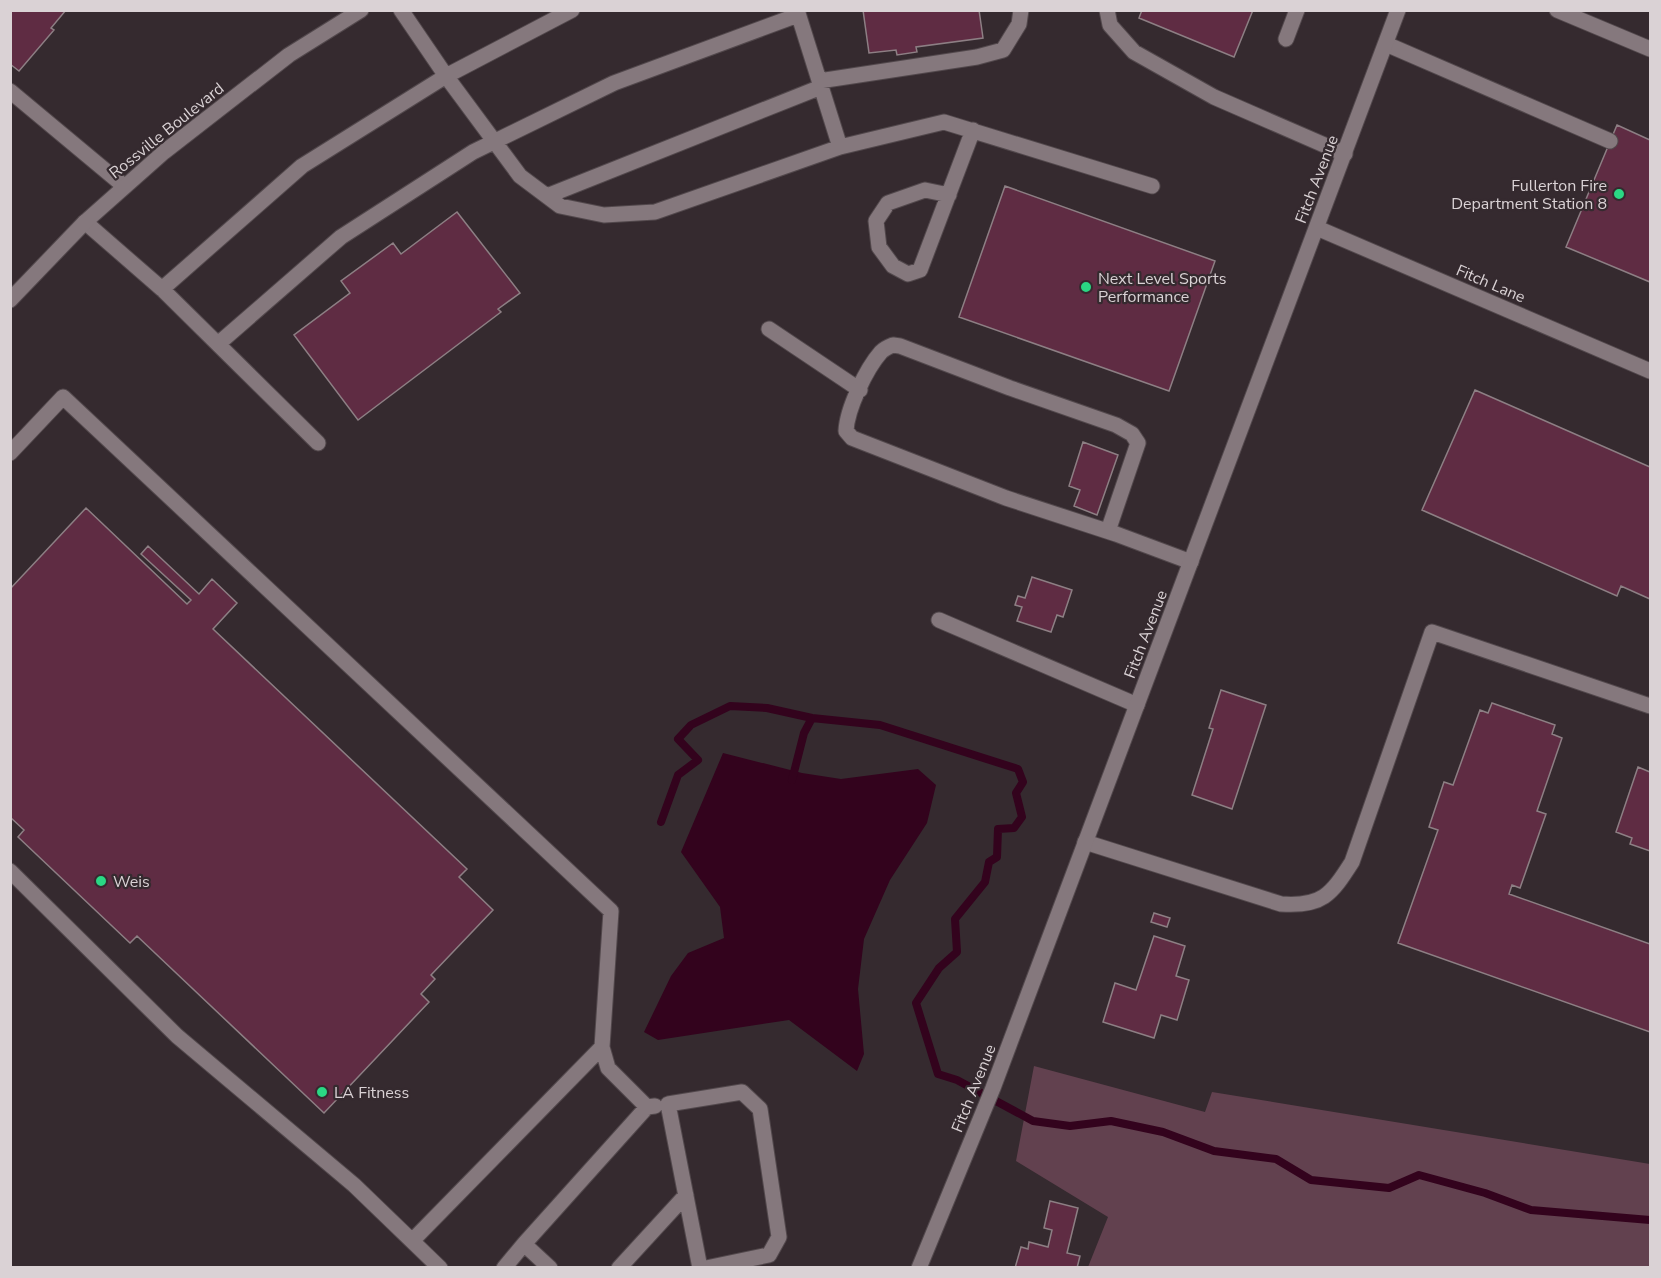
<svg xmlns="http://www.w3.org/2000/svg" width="1661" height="1278" font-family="'Nunito Sans',sans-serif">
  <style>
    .green { fill: #62414f }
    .water { fill: #33031d }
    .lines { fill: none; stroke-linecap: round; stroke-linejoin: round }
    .stream { stroke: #33031d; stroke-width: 8 }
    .building { fill: #5f2c43; stroke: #8d7f84; stroke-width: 1.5 }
    .lane-casing { stroke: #52484c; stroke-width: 17 }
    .street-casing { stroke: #52484c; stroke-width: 17 }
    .secondary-casing { stroke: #52484c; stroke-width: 17 }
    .lane { stroke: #85787d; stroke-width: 15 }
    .street { stroke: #85787d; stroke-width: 15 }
    .secondary { stroke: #85787d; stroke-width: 15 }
    .poi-dot { fill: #2ad884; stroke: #352a2f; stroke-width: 2 }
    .labels { text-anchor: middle; stroke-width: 4.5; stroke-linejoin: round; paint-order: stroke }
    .street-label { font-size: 16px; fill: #dad2d5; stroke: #352a2f }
    .poi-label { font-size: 16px; fill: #dad2d5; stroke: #352a2f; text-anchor: start }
  </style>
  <rect width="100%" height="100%" fill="#352a2f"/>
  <path class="green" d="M 1034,1066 L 1205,1112 L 1212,1092 L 1650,1164 L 1650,1267 L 1088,1267 L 1108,1217 L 1016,1161 Z"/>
  <path class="water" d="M 723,753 L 802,773 L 841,779 L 918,769 L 936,785 L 927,823 L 890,880 L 864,939 L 858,989 L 864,1054 L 857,1071 L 789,1020 L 658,1040 L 644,1032 L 671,976 L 688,953 L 724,938 L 720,907 L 681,852 Z"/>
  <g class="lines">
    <path class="stream" d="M 792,780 L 804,733 L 812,718
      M 661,822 L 678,775 L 698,760 L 678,739 L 691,725 L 730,706 L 767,708 L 812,718 L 880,725 L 1018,769 L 1023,782 L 1016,793 L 1022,817 L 1014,828 L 998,829 L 997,857 L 989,862 L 985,882 L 955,919 L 957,952 L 939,968 L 916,1003 L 938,1074 L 957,1080 L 1033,1121 L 1070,1126 L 1111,1121 L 1163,1132 L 1214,1151 L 1276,1159 L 1311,1180 L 1389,1188 L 1419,1175 L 1485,1193 L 1531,1210 L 1650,1220"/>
  </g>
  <path class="building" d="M 10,10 L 66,10 L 51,28 L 54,30 L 19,71 L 10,64 Z
    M 863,10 L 979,10 L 983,38 L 916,47 L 917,52 L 897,55 L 896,50 L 869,53 Z
    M 1142,10 L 1253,10 L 1234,57 L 1139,18 Z
    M 1617,125 L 1650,140 L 1650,282 L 1566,247 Z
    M 1005,186 L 1215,261 L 1169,391 L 959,317 Z
    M 457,212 L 520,293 L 498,309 L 501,312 L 358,420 L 294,335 L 350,293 L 341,281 L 393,243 L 401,254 Z
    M 1475,390 L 1650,467 L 1650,599 L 1621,586 L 1617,596 L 1422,510 Z
    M 1083,442 L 1118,455 L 1097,515 L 1074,506 L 1080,490 L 1069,486 Z
    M 86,508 L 187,604 L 191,600 L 141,554 L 148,546 L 199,594 L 212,579 L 237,603 L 213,629 L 467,869 L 459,877 L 493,910 L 431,975 L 435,979 L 421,994 L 429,1002 L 324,1113 L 137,936 L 130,943 L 18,837 L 24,830 L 10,817 L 10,589 Z
    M 1032,577 L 1072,590 L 1063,617 L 1057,615 L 1051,632 L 1017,621 L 1022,607 L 1015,605 L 1018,596 L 1025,598 Z
    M 1221,690 L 1266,705 L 1232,809 L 1192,795 L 1213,729 L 1209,728 Z
    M 1492,703 L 1555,725 L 1552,734 L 1562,738 L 1537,811 L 1546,814 L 1520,888 L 1512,885 L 1509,894 L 1650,944 L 1650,1032 L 1398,943 L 1438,830 L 1429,827 L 1444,782 L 1453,785 L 1480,710 L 1488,713 Z
    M 1638,767 L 1650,772 L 1650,851 L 1630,844 L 1632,838 L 1616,832 Z
    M 1154,913 L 1170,918 L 1167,927 L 1151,922 Z
    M 1154,936 L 1185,946 L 1176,976 L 1189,980 L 1177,1020 L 1161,1015 L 1154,1038 L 1103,1022 L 1115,983 L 1136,990 Z
    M 1050,1201 L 1078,1208 L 1067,1253 L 1080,1256 L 1077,1268 L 1015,1268 L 1021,1247 L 1028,1249 L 1029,1242 L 1048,1247 L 1052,1230 L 1044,1228 Z"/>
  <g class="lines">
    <g class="lane-casing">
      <path id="lane" d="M 401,10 L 446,76 L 572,10
        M 797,10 L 840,147 L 944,122 L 1152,186
        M 1107,10 L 1110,25 L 1134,52 L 1214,97 L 1345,154
        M 1557,10 L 1650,49
        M 1286,39 L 1297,10
        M 1386,44 L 1610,141
        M 819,81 L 977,57 L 1003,50 L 1019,24 L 1021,10
        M 10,91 L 124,186
        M 949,195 L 925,190 L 888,203 L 876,221 L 879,247 L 893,266 L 908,274 L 920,270 L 973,130
        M 547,196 L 821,87
        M 85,222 L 162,289 L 302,166 L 446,76 L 520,176 L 560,206 L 604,215 L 655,212 L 840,147
        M 162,289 L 318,443
        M 769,329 L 860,390
        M 218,344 L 341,237 L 473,152 L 614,83 L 798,15
        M 10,453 L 63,397 L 611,911 L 602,1047 L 608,1068 L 647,1107
        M 1108,531 L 1138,443 L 1132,434 L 1116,425 L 1010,388 L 900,346 L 893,345 C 888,347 884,349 881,352 C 866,369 847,409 846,431 L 852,438 L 1006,498 L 1116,534 L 1191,562
        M 939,620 L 1137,705
        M 1085,842 L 1281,904 C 1322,907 1331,895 1352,862 L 1432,632 L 1650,706
        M 10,871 L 177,1036 L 354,1185 L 440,1268
        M 412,1241 L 602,1047
        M 504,1268 L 524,1244
        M 550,1268 L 524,1244 L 647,1107 L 655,1106
        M 619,1268 L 686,1195
        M 700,1268 L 668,1104 L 742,1092 L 760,1109 L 779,1237 L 769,1255 L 706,1268"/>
    </g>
    <g class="street-casing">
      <path id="street" d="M 1317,228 L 1650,371
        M 919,1268 L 993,1088 L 1398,10"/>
    </g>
    <g class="secondary-casing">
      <path id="secondary" d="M 10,300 L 85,222 L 164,152 L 289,55 L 361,10"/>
    </g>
    <use href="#lane" class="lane"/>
    <use href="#street" class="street"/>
    <use href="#secondary" class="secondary"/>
  </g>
  <g class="poi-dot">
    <circle cx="1619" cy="194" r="6"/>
    <circle cx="1086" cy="287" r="6"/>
    <circle cx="101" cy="881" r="6"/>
    <circle cx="322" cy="1092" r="6"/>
  </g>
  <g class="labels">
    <g class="street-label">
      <text transform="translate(166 130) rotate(-39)" y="6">Rossville Boulevard</text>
      <text transform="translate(1316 179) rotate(-69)" y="6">Fitch Avenue</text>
      <text transform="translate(1491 283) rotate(23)" y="6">Fitch Lane</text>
      <text transform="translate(1145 634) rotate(-69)" y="6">Fitch Avenue</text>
      <text transform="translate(973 1088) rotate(-68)" y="6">Fitch Avenue</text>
    </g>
    <g class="poi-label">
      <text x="1607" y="191" text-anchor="end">Fullerton Fire<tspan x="1607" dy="18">Department Station 8</tspan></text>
      <text x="1098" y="284">Next Level Sports<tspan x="1098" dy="18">Performance</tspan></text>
      <text x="113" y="887">Weis</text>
      <text x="334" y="1098">LA Fitness</text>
    </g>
  </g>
  <rect width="1661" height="1278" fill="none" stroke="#dad2d5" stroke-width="24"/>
</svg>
